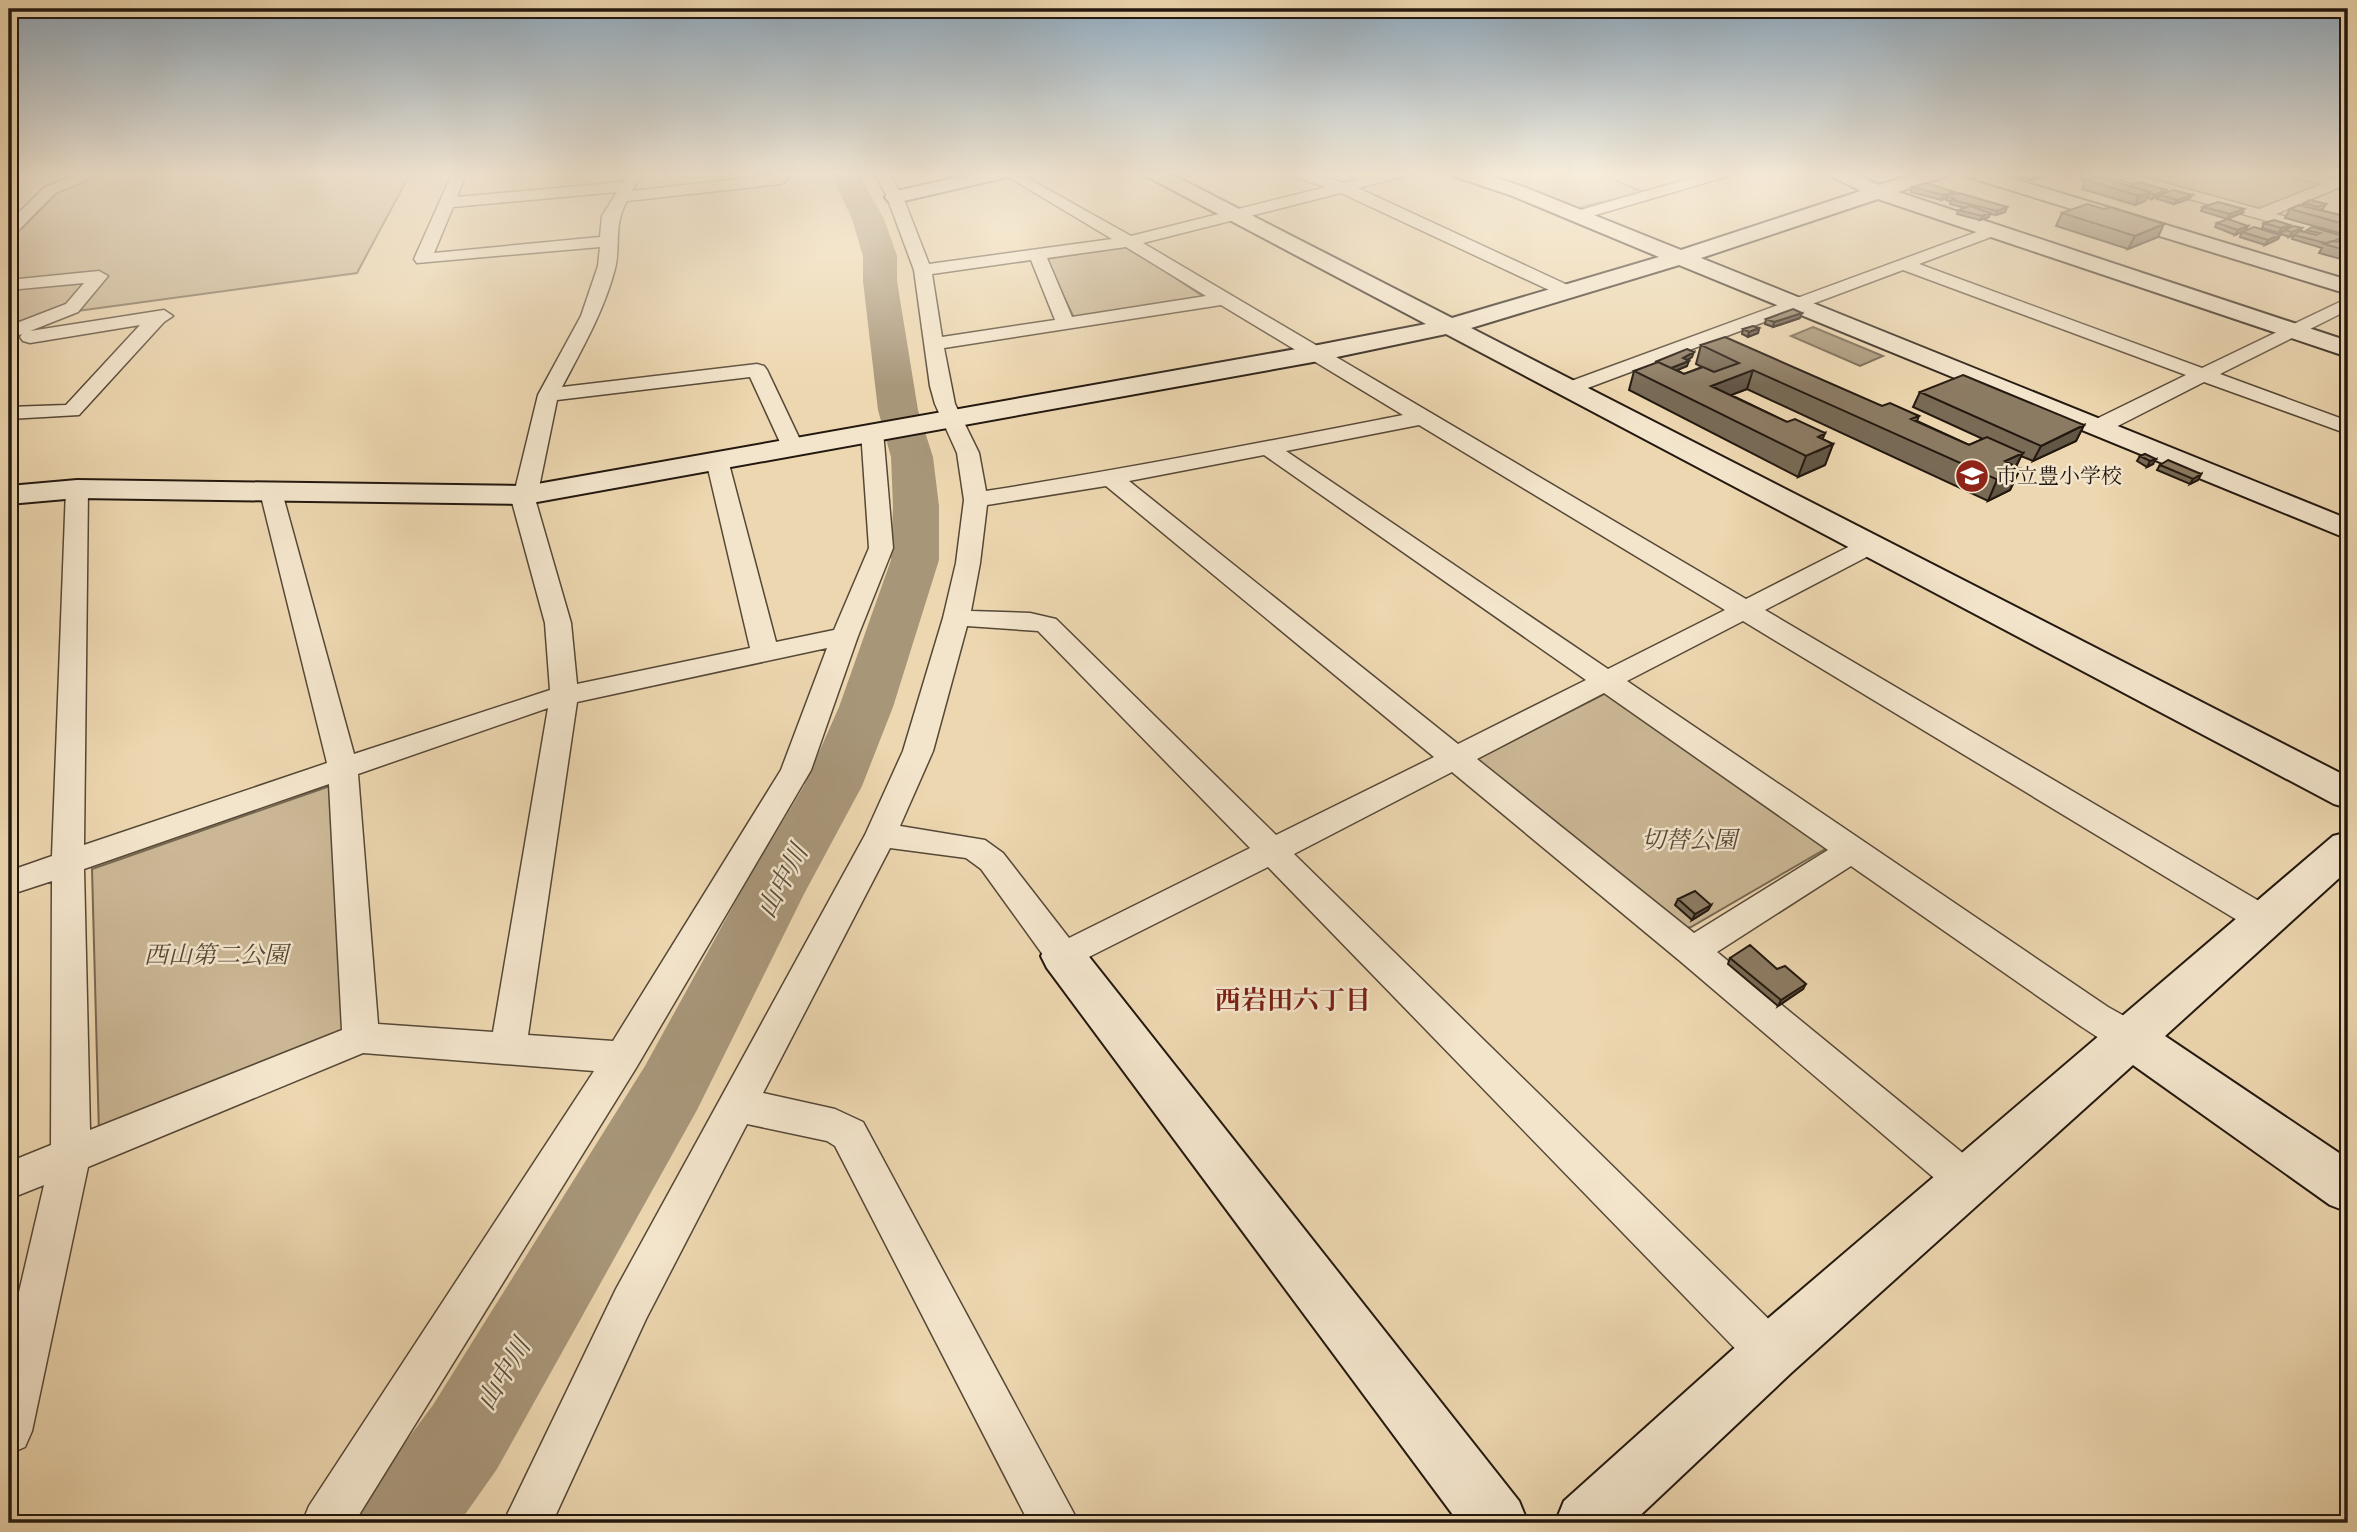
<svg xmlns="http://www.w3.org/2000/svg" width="2357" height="1532" font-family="'Sorts Mill Goudy','Noto Serif JP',serif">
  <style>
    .green { fill: #cbb795; stroke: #776852; stroke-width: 2 }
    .water { fill: #a89679; stroke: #73644f; stroke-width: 2 }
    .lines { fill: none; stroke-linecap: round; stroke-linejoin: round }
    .river { fill: #a89679; fill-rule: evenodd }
    .street-casing { stroke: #564837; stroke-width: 3 }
    .secondary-casing { stroke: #23180f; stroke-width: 4 }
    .street { fill: #f3e5cc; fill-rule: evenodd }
    .secondary { fill: #f3e5cc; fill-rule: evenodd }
    .wall { fill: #786a55; stroke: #23180f; stroke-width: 2 }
    .shaded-wall { fill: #625645; stroke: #23180f; stroke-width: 2 }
    .building { fill: #8c7b63; stroke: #23180f; stroke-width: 2 }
    .labels { text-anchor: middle; stroke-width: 5; stroke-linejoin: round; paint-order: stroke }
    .far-poi-label { font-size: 21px; fill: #23180f; stroke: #f3e5cc; text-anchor: start }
    .park-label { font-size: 24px; font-style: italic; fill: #554837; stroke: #f3e5cc }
    .water-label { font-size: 26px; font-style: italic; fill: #584a39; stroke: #f3e5cc }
    .neighbourhood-label { font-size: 26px; font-weight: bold; fill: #7a1f14; stroke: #f3e5cc }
  </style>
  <rect width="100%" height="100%" fill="#edd7b0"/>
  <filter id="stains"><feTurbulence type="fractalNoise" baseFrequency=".00286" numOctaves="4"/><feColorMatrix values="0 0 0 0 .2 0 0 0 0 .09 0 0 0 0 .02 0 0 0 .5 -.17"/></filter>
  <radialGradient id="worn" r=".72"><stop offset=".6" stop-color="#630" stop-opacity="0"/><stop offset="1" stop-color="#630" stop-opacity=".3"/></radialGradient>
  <path class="green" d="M 111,172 L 411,172 L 357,273 L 33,317 L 9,325 L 9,230 L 22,228 L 62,188 Z
    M 1476,172 L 1597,172 L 1643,192 L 1574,209 Z
    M 2176,172 L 2280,172 L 2324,183 L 2258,210 L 2153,180 Z
    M 1128,246 L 1204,297 L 1074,318 L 1046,259 Z
    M 1608,692 L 1827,848 L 1691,927 L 1677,928 L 1471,762 Z
    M 330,786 L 344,1034 L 99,1134 L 92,869 Z"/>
  <path class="water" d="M 1813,327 L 1883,356 L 1860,366 L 1791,336 Z"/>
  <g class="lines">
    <path class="river" d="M 830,172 L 858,172 L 884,219 L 897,256 L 897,281 L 918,410 L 933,457 L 939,506 L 939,560 L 893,707 L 862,786 L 804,894 L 697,1110 L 497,1469 L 459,1523 L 356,1523 L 370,1490 L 433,1405 L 645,1066 L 749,877 L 804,786 L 839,707 L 891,560 L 893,506 L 891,457 L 878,410 L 863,281 L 863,256 L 852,219 Z"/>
    <g class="street-casing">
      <path id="street" d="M 86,172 L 106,172 L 55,193 L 15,234 L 9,236 L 9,222 L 45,187 Z
        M 453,172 L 467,172 L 457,197 L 623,182 L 629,172 L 643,172 L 632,191 L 772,175 L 771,172 L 785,172 L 789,179 L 781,184 L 627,201 C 613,225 621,244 615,269 C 604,311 582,349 562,387 L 757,364 L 764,366 L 767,370 L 803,446 L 800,451 L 784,451 L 750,377 L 557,400 L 536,502 L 571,623 L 577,684 L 750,648 L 706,460 L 709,455 L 725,455 L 728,460 L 776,642 L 834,630 L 869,548 L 861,431 L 864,426 L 880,426 L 883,431 L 893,548 L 858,636 L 811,770 L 636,1068 L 354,1523 L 302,1523 L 309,1506 L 594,1071 L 363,1053 L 88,1167 L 32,1431 L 25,1447 L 9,1454 L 9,1335 L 44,1185 L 9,1199 L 9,1162 L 51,1145 L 52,881 L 9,895 L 9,871 L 52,856 L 66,489 L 69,484 L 85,484 L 88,489 L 84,845 L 327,763 L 260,492 L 263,487 L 279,487 L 282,492 L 354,754 L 550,690 L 545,623 L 512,502 L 538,395 L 581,316 L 598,266 L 600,247 L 417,263 L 414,259 ZM 617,192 L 602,216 L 600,237 L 434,253 L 453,207 ZM 827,648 L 781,770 L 613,1041 L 528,1035 L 577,702 ZM 548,708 L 493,1032 L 378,1024 L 358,774 ZM 329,784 L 342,1030 L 90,1130 L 84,869 Z
        M 874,172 L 888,172 L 903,197 L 929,264 L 1112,239 L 1000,172 L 1017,172 L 1131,236 L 1326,187 L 1288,175 L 1286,172 L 1307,172 L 1344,183 L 1388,172 L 1411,172 L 1409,175 L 1358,188 L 1574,288 L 1577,292 L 1574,296 L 1562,296 L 1341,193 L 1143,243 L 1746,599 L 1862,540 L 1871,538 L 1880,540 L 1883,545 L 1880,550 L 1765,610 L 2276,911 L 2281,920 L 2276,929 L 2264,933 L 2252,929 L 1743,621 L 1627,681 L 2108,1007 L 2144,1027 L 2149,1038 L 2144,1049 C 2121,1057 2102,1039 2082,1027 L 1851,866 L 1717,952 L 1981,1168 L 1987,1181 L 1981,1194 L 1967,1199 L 1953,1194 L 1680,961 L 1452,772 L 1294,854 L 1787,1337 L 1793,1353 L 1787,1369 L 1771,1375 L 1755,1369 L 1268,867 L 1063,970 L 1051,966 L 981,869 L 966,858 L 890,848 L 763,1093 L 835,1109 L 863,1122 L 1079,1523 L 1029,1523 L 835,1146 L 827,1141 L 747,1124 L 646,1319 L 552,1523 L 503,1523 L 616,1289 L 865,835 L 903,751 L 943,618 L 956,563 L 964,500 L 957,453 L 935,404 L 930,386 L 914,270 L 887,197 ZM 1126,247 L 1206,296 L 1072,317 L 1047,258 ZM 1031,260 L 1055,320 L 942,337 L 932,274 ZM 1221,305 L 1403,415 C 1264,442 1127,469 986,491 L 979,453 L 955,404 L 944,348 ZM 1419,425 L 1725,610 L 1608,669 L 1286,451 ZM 1264,455 L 1586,680 L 1458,744 L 1129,481 ZM 1106,486 L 1434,757 L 1276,835 L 1056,619 L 1030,613 L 971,611 L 980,563 L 987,505 ZM 967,626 L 1038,631 L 1250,848 L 1069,938 L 1003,853 L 985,840 L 900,826 L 933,751 ZM 1604,693 L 1828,850 L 1694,933 L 1477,759 Z
        M 1712,172 L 1734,172 L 1732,175 L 1582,219 L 1576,221 L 1568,216 L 1570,213 Z
        M 2103,172 L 2125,172 L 2259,209 L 2322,184 L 2289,175 L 2287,172 L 2310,172 L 2346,181 L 2346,187 L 2338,188 L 2276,214 L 2348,234 L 2348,244 L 2105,175 Z
        M 1993,226 L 1999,228 L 2001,231 L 1999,234 L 1919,264 L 2202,368 L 2348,298 L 2348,310 L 2220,374 L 2348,421 L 2348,434 L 2204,382 L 2106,432 L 2090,432 L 2087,427 L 2090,422 L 2186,375 L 1903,270 L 1577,392 L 1563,392 L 1560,388 L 1563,384 Z
        M 99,271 L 108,276 L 78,312 L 30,331 L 164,310 L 173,316 L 164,322 L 79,415 L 9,419 L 9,407 L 66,405 L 140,325 L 30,343 L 23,341 L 20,337 L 22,334 L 9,339 L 9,326 L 66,304 L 84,283 L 9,290 L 9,280 Z"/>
    </g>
    <g class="secondary-casing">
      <path id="secondary" d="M 981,172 L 1015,172 L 1012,176 L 895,203 L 888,201 L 885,197 L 888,193 Z
        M 1144,172 L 1167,172 L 1452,318 L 1659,257 L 1510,195 L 1453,176 L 1451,172 L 1478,172 L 1524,187 L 1681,250 L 1861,191 L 1831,176 L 1829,172 L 1852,172 L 1879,185 L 1922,172 L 1949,172 L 1947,176 L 1898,192 L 2348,341 L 2348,357 L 1878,199 L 1701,258 L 2348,519 L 2348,539 L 1679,265 L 1471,328 L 2348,777 L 2348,808 L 2334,804 L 1446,334 L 1313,362 L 526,504 L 77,498 L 9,504 L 9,486 L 77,480 L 526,486 L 1313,346 L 1426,324 L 1146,176 Z
        M 1962,172 L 1991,172 L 2348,280 L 2348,294 L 1965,176 Z
        M 2348,832 L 2348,870 L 2165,1036 L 2348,1159 L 2348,1212 L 2330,1205 L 2133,1065 L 1791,1373 L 1632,1523 L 1555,1523 L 1564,1501 L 1751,1333 L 2333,836 Z
        M 1063,938 L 1079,944 L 1519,1501 L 1528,1523 L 1459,1523 L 1047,968 L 1041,956 L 1047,944 Z"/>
    </g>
    <use href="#street" class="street"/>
    <use href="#secondary" class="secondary"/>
  </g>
  <path class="wall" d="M 2005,172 L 2045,172 L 2043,176 L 2031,180 Z
    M 2056,172 L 2080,172 L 2068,176 Z
    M 2112,173 L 2110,177 L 2104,179 L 2129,186 L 2166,190 L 2164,193 L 2192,195 L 2189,199 L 2174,204 L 2157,199 L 2159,196 L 2152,199 L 2147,198 L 2145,201 L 2135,205 L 2082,189 L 2085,181 L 2080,180 L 2082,175 Z
    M 1912,187 L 1954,192 L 1953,194 L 2007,207 L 2005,212 L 1996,215 L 1990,214 L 1989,217 L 1980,220 L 1957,214 L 1958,210 L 1965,208 L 1950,204 L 1951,202 L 1946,200 L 1947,198 L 1941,200 L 1911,192 Z
    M 2304,203 L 2326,204 L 2323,209 L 2320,210 L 2348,217 L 2348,232 L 2339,233 L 2285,218 L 2290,209 L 2303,205 Z
    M 2203,207 L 2242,213 L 2227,219 L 2201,211 Z
    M 2104,209 L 2158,237 L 2128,249 L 2056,226 L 2062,213 Z
    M 2217,223 L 2246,231 L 2280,235 L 2278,239 L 2265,245 L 2240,237 L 2242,232 L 2235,235 L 2215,227 Z
    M 2264,223 L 2306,232 L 2307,230 L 2343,236 L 2338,242 L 2348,243 L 2348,261 L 2319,253 L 2322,248 L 2292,239 L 2294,235 L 2289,237 L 2281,234 L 2283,231 L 2279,233 L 2262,228 Z
    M 1800,318 L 1773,327 L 1765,324 L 1766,319 Z
    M 1759,328 L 1758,333 L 1748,337 L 1742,334 L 1743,329 Z
    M 1701,345 L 1882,406 L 1919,416 L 1917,421 L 1969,445 L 1983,439 L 1913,407 L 1920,392 L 2084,425 L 2076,441 L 2033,461 L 2021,456 L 2016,467 L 2020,469 L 2010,490 L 1988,501 L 1747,389 L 1731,395 L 1787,422 L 1825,433 L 1822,439 L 1833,444 L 1825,465 L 1798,477 L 1629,390 L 1634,371 L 1692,357 L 1687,360 L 1687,366 L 1677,370 L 1684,374 L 1702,367 L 1696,364 Z
    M 2145,454 L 2153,464 L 2147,467 L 2137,461 L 2140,456 Z
    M 2160,465 L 2201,474 L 2198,480 L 2190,484 L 2157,470 Z
    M 1678,899 L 1711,905 L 1708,910 L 1692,920 L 1675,905 Z
    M 1730,958 L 1777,969 L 1803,989 L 1778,1006 L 1728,964 Z"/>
  <path class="shaded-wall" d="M 2035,172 L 2045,172 L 2043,176 L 2031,180 Z
    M 2070,172 L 2080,172 L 2068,176 Z
    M 2112,173 L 2110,177 L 2092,183 L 2094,179 Z
    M 2166,190 L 2164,194 L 2159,195 L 2152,199 L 2154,195 Z
    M 1954,192 L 1952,196 L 1947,196 L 1947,198 L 1941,200 L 1943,195 Z
    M 2150,192 L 2145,201 L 2135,205 L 2139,196 Z
    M 2192,195 L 2189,199 L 2174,204 L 2177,200 Z
    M 2007,207 L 2005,212 L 1996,215 L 1997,211 Z
    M 2244,209 L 2242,213 L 2227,219 L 2230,214 Z
    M 1990,213 L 1989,217 L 1980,220 L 1982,216 Z
    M 2164,224 L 2158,237 L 2128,249 L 2135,236 Z
    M 2290,225 L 2288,229 L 2279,233 L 2281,228 Z
    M 2248,226 L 2245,231 L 2235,235 L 2238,230 Z
    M 2302,228 L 2300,233 L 2289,237 L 2292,232 Z
    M 2280,235 L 2278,239 L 2265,245 L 2268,240 Z
    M 1802,313 L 1800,318 L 1773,327 L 1774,322 Z
    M 1759,328 L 1758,333 L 1748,337 L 1749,332 Z
    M 1694,352 L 1692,357 L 1682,363 L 1683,358 Z
    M 1689,361 L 1687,366 L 1668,374 L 1669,369 Z
    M 1753,370 L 1747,389 L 1705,405 L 1711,386 Z
    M 2084,425 L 2076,441 L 2033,461 L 2041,446 Z
    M 1825,433 L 1818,451 L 1833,444 L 1825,465 L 1798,477 L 1806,456 L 1818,437 Z
    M 2023,453 L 2012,473 L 2020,469 L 2010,490 L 1988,501 L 2005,461 Z
    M 2156,459 L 2153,464 L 2147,467 L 2150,461 Z
    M 2201,474 L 2198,480 L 2190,484 L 2193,479 Z
    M 1711,905 L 1708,910 L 1692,920 L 1695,914 Z
    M 1806,984 L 1803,989 L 1778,1006 L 1781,1000 Z"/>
  <path class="building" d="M 2092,172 L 2109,172 L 2112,173 L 2092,178 L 2082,175 Z
    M 2098,177 L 2150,192 L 2139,196 L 2086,180 Z
    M 2139,182 L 2166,190 L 2154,195 L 2149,193 L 2150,192 L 2129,186 Z
    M 1927,183 L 1954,192 L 1943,195 L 1912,187 Z
    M 2173,190 L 2192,195 L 2177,200 L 2159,195 Z
    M 1959,193 L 2007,207 L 1997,211 L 1952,200 L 1955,199 L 1947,196 Z
    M 2310,200 L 2326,204 L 2318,207 L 2304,203 Z
    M 2218,202 L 2244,209 L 2230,214 L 2203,207 Z
    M 2087,204 L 2104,209 L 2110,207 L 2164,224 L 2135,236 L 2062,213 Z
    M 2299,205 L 2348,217 L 2348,224 L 2344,224 L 2290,209 Z
    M 1970,206 L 1990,213 L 1982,216 L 1958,210 Z
    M 2228,219 L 2248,226 L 2238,230 L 2217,223 Z
    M 2274,220 L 2290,225 L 2281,228 L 2264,223 Z
    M 2294,226 L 2302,228 L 2292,232 L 2284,230 Z
    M 2254,227 L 2280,235 L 2268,240 L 2242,232 Z
    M 2312,227 L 2343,236 L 2334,241 L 2325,243 L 2294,235 L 2300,231 L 2316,235 L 2320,233 L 2307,230 Z
    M 2332,241 L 2348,243 L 2348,251 L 2324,244 Z
    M 1793,309 L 1802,313 L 1774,322 L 1766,319 Z
    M 1753,326 L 1759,328 L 1749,332 L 1743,329 Z
    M 1725,337 L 1882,406 L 1890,403 L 1919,416 L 1911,419 L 1969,445 L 1987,437 L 2023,453 L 2005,461 L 2020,469 L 1998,480 L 1753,370 L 1711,386 L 1787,422 L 1795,419 L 1825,433 L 1818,437 L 1833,444 L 1806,456 L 1634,371 L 1658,362 L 1684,374 L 1703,367 L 1714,372 L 1739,363 L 1701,345 Z
    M 1687,349 L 1694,352 L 1683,358 L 1689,361 L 1671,368 L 1658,362 L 1655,362 Z
    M 1963,375 L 2084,425 L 2041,446 L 1920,392 Z
    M 2145,454 L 2156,459 L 2150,461 L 2140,456 Z
    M 2168,460 L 2201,474 L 2193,479 L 2160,465 Z
    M 1695,891 L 1711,905 L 1695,914 L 1678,899 Z
    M 1750,945 L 1777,969 L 1785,966 L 1806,984 L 1781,1000 L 1730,958 Z"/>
  <linearGradient id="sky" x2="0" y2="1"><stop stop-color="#8ea8bc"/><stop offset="0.45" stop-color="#f7eddb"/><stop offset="1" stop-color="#f7eddb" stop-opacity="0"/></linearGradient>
  <rect width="2357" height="386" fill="url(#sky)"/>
  <defs>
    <g id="school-disc" transform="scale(1.75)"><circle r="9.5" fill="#8f2418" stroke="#f3e5cc"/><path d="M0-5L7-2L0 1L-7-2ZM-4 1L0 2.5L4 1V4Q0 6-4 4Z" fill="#fff"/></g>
  </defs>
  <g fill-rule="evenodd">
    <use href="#school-disc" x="1972" y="476"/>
  </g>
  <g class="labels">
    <g class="far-poi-label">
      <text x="1996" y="483">市立豊小学校</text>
    </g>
    <g class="park-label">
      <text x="1689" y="848">切替公園</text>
      <text x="216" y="963">西山第二公園</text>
    </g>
    <g class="water-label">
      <text transform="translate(782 881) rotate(-62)" y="9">山中川</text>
      <text transform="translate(503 1374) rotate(-59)" y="9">山中川</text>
    </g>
    <g class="neighbourhood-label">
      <text x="1293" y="1009">西岩田六丁目</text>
    </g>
  </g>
  <rect width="2357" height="1532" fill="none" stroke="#edd7b0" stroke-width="35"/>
  <rect x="10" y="10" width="2336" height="1511" fill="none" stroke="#23180f" stroke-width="3.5"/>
  <rect x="18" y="18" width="2322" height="1497" fill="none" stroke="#23180f" stroke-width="2"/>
  <rect width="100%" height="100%" filter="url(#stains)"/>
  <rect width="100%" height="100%" fill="url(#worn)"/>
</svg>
